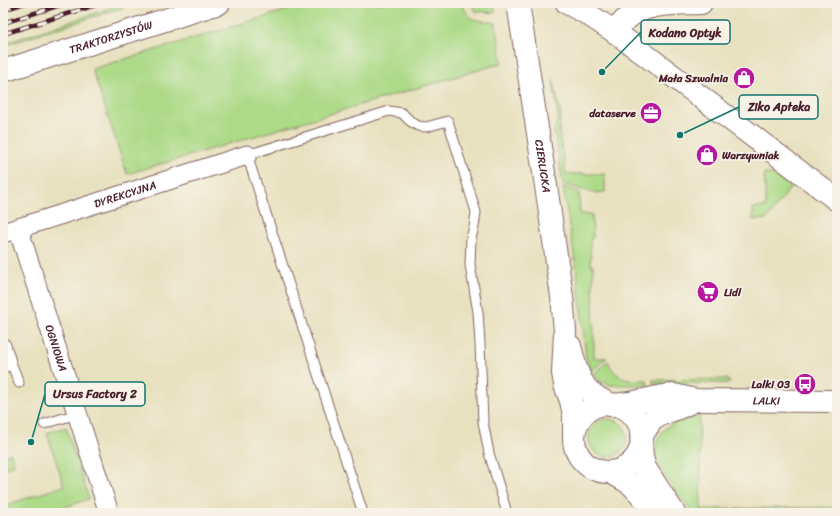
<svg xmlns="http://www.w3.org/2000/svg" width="840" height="516" font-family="Sriracha,sans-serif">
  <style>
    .green { fill: #acda87; stroke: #7b7c59 }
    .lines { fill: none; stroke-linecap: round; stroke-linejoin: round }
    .service-casing { stroke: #81635f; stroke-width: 11 }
    .minor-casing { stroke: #81635f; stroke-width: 21 }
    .tertiary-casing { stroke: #81635f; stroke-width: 24 }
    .service { stroke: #fff; stroke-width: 9 }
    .minor { stroke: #fff; stroke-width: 19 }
    .tertiary { stroke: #fff; stroke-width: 22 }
    .rail-casing { stroke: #4a1f2b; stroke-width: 4.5 }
    .rail { stroke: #f7f3e8; stroke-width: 3; stroke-dasharray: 9; stroke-linecap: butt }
    .labels { text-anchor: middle; stroke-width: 3.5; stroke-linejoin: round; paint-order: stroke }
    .street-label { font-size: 11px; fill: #4a1f2b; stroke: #f7f3e8 }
    .poi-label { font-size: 11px; font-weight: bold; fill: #4a1f2b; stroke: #f7f3e8; text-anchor: end }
    .leader { fill: none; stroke: #0f766e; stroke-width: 1.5 }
    .callout-dot { fill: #0f766e; stroke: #f7f3e8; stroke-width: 1.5 }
    .callout { fill: #f7f3e8; stroke: #0f766e; stroke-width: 1.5 }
    .callout-label { font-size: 12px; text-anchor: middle; font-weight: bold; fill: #4a1f2b }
  </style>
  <rect width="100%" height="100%" fill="#f7f3e8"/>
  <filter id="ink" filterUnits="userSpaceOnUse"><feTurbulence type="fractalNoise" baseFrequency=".025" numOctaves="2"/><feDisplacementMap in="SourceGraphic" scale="8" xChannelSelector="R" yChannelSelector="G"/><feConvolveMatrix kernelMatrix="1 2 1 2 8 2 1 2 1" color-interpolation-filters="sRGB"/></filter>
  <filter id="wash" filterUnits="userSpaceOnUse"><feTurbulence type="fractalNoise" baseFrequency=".012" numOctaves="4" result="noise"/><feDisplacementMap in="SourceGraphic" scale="16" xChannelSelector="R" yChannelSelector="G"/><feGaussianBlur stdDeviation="0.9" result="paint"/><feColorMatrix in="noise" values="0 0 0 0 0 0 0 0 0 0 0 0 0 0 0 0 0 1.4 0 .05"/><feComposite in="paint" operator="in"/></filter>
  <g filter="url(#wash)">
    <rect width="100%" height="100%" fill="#e8e1bf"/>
    <path class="green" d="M 125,3 L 137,3 L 3,46 L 3,44 Z
      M 310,3 L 462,3 L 464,9 L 472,19 L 496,23 L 502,63 L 127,174 L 92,69 Z
      M 471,3 L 494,3 L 495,13 L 475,11 Z
      M 553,80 L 561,114 L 559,132 L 566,174 L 605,174 L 605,192 L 593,193 L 563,184 L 554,130 L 558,117 Z
      M 764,174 L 773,174 L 791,187 L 767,219 L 753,220 L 753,208 L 766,207 Z
      M 563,187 L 579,192 L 580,214 L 592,214 L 593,238 L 590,239 L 591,265 L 593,265 L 594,358 L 607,358 L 591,371 L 586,357 L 577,273 Z
      M 608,361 C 615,380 630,380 647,380 L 648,385 L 610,385 L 602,382 L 593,375 Z
      M 727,379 L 730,383 L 653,384 L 653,380 Z
      M 699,416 L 701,509 L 837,507 L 837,513 L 693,513 C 681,498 663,478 657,460 C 655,453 656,445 658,439 C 660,434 663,430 667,427 C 676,421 689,419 699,416 Z
      M589 438a19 19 0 1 1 38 0a19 19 0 1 1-38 0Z
      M 66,427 L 89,499 L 47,513 L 3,513 L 3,506 L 64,486 L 47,433 Z
      M 11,453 L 14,465 L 3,469 L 3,456 Z"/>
  </g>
  <g filter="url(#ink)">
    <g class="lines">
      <g class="service-casing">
        <path id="service" d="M 3,342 L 6,345 L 12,365 L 3,368
          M 12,365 L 19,383
          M 44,424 L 77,414
          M 363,513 L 247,155 L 389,111 L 402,113 L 410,121 L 418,126 L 426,127 L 448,121 L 476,212 L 474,227 L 471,238 L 470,265 L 478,312 L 480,344 L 483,422 L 489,453 L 507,513"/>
      </g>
      <g class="minor-casing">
        <g id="minor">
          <path id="s1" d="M 18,228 L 109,513"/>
          <path id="s2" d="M 3,233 L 247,155"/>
        </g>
      </g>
      <g class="tertiary-casing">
        <g id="tertiary">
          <path id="s3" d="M 518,3 L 548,199 L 562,297 L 565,331 L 563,373 L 565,385 L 571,401 L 574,415 L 574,432"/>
          <path d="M 567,3 L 586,13 L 615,32 L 837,200"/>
          <path d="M 615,32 C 618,28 621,24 625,20 C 645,2 676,4 701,3"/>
          <path id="s4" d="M 3,71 L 219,3"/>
          <path d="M 570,346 C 574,361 577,378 588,390 C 594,396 602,400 610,405"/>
          <circle cx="608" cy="438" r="34"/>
          <path id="s5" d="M 614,405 L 630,403 L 663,396 L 674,395 L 696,400 L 837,401"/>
          <path d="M 641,437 L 646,429 L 652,420 L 662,414 L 676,409 L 696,400"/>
          <path d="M 641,445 L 642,456 L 645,468 L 674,513"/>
          <path d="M 610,472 L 626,481 L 632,485 L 645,499 L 662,513"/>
        </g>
      </g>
      <use href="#service" class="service"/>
      <use href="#minor" class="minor"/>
      <use href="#tertiary" class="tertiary"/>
      <g class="rail-casing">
        <path id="rail" d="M 3,10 L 25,3
          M 3,23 L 67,3
          M 3,34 L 102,3"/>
      </g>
      <use href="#rail" class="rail"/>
    </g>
  </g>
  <defs>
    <g id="shop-disc" transform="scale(1.15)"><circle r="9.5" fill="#b5179e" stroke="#f7f3e8"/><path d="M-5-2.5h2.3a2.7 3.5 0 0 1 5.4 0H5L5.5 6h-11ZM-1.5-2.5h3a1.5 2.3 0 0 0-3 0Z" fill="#fff"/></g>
    <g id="office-disc" transform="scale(1.15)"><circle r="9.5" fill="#b5179e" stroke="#f7f3e8"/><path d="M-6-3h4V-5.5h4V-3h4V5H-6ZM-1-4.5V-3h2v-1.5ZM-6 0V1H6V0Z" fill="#fff"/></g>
    <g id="supermarket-disc" transform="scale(1.15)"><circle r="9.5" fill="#b5179e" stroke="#f7f3e8"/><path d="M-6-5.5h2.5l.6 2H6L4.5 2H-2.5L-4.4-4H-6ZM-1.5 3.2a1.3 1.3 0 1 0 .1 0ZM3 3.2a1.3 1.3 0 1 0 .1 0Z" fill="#fff"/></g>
    <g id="bus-disc" transform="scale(1.15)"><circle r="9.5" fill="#b5179e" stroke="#f7f3e8"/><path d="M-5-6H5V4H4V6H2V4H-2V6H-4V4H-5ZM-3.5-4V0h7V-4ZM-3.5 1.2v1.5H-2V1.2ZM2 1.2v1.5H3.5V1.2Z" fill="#fff"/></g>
  </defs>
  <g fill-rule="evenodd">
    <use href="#shop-disc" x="744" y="78"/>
    <use href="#office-disc" x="651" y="113"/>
    <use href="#shop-disc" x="707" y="155"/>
    <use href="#supermarket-disc" x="708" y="292"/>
    <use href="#bus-disc" x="805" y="384"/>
  </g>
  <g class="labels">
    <g class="street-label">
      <text dy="4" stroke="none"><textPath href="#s4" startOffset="113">TRAKTORZYSTÓW</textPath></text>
      <text dy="4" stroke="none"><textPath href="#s3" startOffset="165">CIERLICKA</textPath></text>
      <text dy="4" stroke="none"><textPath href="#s2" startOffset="128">DYREKCYJNA</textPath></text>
      <text dy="4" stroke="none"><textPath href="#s1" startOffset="126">OGNIOWA</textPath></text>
      <text dy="4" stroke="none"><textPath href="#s5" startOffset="154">LALKI</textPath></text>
    </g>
    <g class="poi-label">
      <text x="728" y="82">Mała Szwalnia</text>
      <text x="636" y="117">dataserve</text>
      <text x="722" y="159" text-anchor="start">Warzywniak</text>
      <text x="724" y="296" text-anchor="start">Lidl</text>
      <text x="790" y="388">Lalki 03</text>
    </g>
  </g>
  <path class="leader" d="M602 72L641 32M680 135L739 107M31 442L45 394"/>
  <g class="callout-dot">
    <circle cx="602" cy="72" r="4"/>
    <circle cx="680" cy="135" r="4"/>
    <circle cx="31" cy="442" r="4"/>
  </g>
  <g class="callout">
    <rect x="641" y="20" width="89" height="24" rx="4"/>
    <rect x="739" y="95" width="79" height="24" rx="4"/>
    <rect x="45" y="382" width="100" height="24" rx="4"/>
  </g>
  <g class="callout-label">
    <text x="685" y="37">Kodano Optyk</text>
    <text x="779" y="111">Ziko Apteka</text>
    <text x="95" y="398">Ursus Factory 2</text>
  </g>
  <rect width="840" height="516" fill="none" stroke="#f7f3e8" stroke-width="16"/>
</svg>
